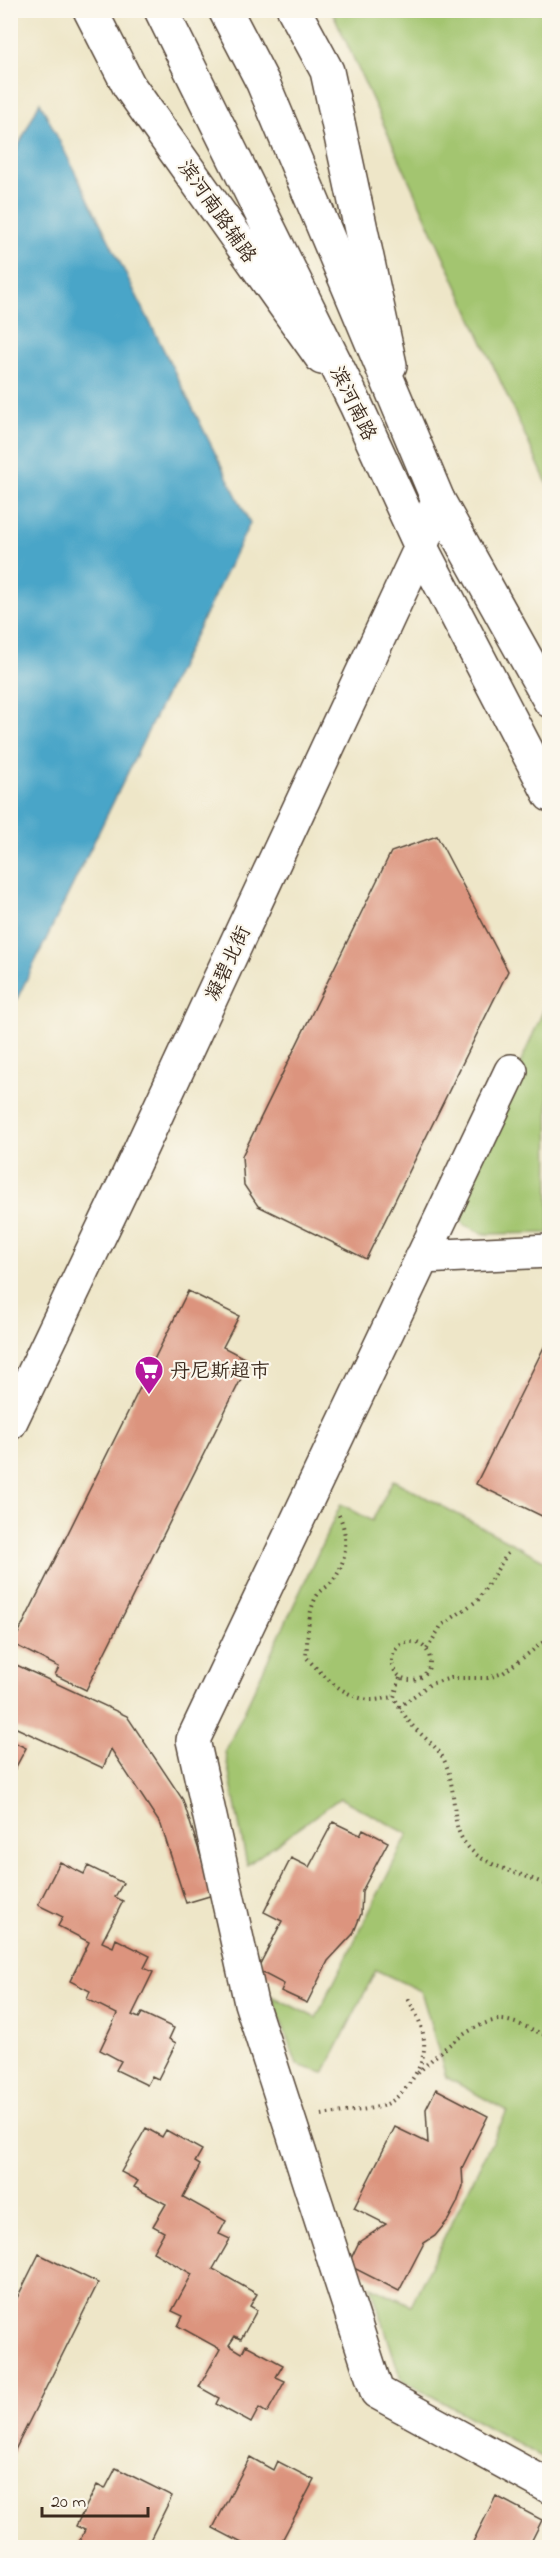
<svg xmlns="http://www.w3.org/2000/svg" width="560" height="2558" font-family="'Indie Flower','LXGW WenKai TC',sans-serif">
  <style>
    .green { fill: #a3c56f; stroke: #6f7846; stroke-width: 1.5 }
    .water { fill: #4aa5c8; stroke: #426873; stroke-width: 1.5 }
    .building { fill: #dc947e }
    .lines { fill: none; stroke-linecap: round; stroke-linejoin: round }
    .street-casing { stroke: #564638; stroke-width: 36 }
    .secondary-casing { stroke: #564638; stroke-width: 36 }
    .primary-casing { stroke: #564638; stroke-width: 36 }
    .path { stroke: #564638; stroke-width: 4; stroke-dasharray: 1.5 4.5; stroke-linecap: butt }
    .street { stroke: #fff; stroke-width: 33 }
    .secondary { stroke: #fff; stroke-width: 33 }
    .primary { stroke: #fff; stroke-width: 33 }
    .labels { text-anchor: middle; stroke-width: 4.5; stroke-linejoin: round; paint-order: stroke }
    .street-label { font-size: 20px; fill: #3b2a1e; stroke: #fbf7ec }
    .poi-label { font-size: 20px; fill: #3b2a1e; stroke: #fbf7ec; text-anchor: start }
  </style>
  <rect width="100%" height="100%" fill="#fbf7ec"/>
  <filter id="ink" filterUnits="userSpaceOnUse"><feTurbulence type="fractalNoise" baseFrequency=".0167" numOctaves="2"/><feDisplacementMap in="SourceGraphic" scale="12" xChannelSelector="R" yChannelSelector="G"/><feConvolveMatrix kernelMatrix="1 2 1 2 8 2 1 2 1" color-interpolation-filters="sRGB"/></filter>
  <filter id="wash" filterUnits="userSpaceOnUse"><feTurbulence type="fractalNoise" baseFrequency=".008" numOctaves="4" result="noise"/><feDisplacementMap in="SourceGraphic" scale="24" xChannelSelector="R" yChannelSelector="G"/><feGaussianBlur stdDeviation="1.35" result="paint"/><feColorMatrix in="noise" values="0 0 0 0 0 0 0 0 0 0 0 0 0 0 0 0 0 1.4 0 .05"/><feComposite in="paint" operator="in"/></filter>
  <g filter="url(#wash)">
    <rect width="100%" height="100%" fill="#eee6c8"/>
    <path class="green" d="M 332,11 L 549,11 L 549,488 Z
      M 548,1000 L 549,1233 L 483,1234 L 463,1224 L 459,1204 Z
      M 393,1480 L 549,1563 L 549,2461 L 401,2379 L 371,2286 L 411,2305 L 507,2111 L 446,2077 L 421,1991 L 376,1970 L 324,2073 L 297,2065 L 272,1996 L 316,2018 L 408,1834 L 340,1798 L 247,1865 L 225,1752 L 341,1504 L 372,1521 Z"/>
    <path class="water" d="M 40,102 L 250,523 L 11,1011 L 10,163 Z"/>
    <g id="blocks">
      <path class="building" d="M 437,836 L 508,971 L 366,1259 L 258,1206 L 244,1185 L 242,1156 L 391,852 Z
        M 188,1291 L 239,1316 L 223,1347 L 250,1361 L 86,1690 L 55,1675 L 59,1667 L 13,1644 Z
        M 550,1335 L 550,1520 L 476,1484 Z
        M 10,1662 L 127,1716 L 183,1800 L 213,1895 L 186,1903 L 161,1825 L 111,1749 L 103,1768 L 10,1725 Z
        M 10,1740 L 26,1748 L 10,1778 Z
        M 333,1822 L 360,1835 L 363,1829 L 388,1842 L 362,1891 L 361,1914 L 353,1934 L 328,1961 L 307,2003 L 281,1991 L 284,1984 L 257,1970 L 282,1921 L 264,1912 L 291,1858 L 309,1867 Z
        M 60,1862 L 84,1874 L 88,1866 L 123,1883 L 115,1897 L 123,1901 L 102,1942 L 113,1947 L 116,1939 L 150,1956 L 144,1968 L 153,1972 L 132,2015 L 139,2018 L 142,2013 L 174,2028 L 169,2039 L 176,2043 L 158,2079 L 152,2076 L 147,2085 L 116,2070 L 121,2061 L 100,2050 L 117,2014 L 87,1999 L 90,1991 L 70,1981 L 89,1942 L 58,1926 L 63,1917 L 38,1905 Z
        M 436,2089 L 488,2116 L 462,2168 L 463,2186 L 457,2203 L 448,2220 L 435,2236 L 424,2243 L 399,2291 L 348,2265 L 359,2242 L 386,2224 L 354,2208 L 395,2127 L 428,2143 L 426,2109 Z
        M 146,2128 L 162,2137 L 166,2130 L 202,2150 L 195,2162 L 200,2165 L 183,2197 L 226,2221 L 219,2234 L 230,2239 L 213,2269 L 257,2294 L 250,2306 L 257,2310 L 241,2339 L 235,2336 L 229,2345 L 242,2353 L 246,2345 L 283,2365 L 276,2377 L 285,2381 L 267,2413 L 259,2408 L 251,2423 L 216,2404 L 219,2398 L 199,2387 L 220,2349 L 178,2326 L 183,2316 L 172,2311 L 192,2274 L 153,2252 L 164,2232 L 153,2226 L 166,2204 L 134,2187 L 138,2181 L 121,2172 Z
        M 39,2254 L 98,2283 L 10,2460 L 10,2312 Z
        M 250,2457 L 273,2470 L 277,2461 L 314,2480 L 278,2548 L 245,2548 L 246,2545 L 213,2528 Z
        M 116,2468 L 172,2496 L 146,2548 L 76,2548 L 85,2530 L 76,2526 L 97,2485 L 105,2489 Z
        M 496,2496 L 542,2520 L 528,2548 L 470,2548 Z"/>
    </g>
  </g>
  <g filter="url(#ink)">
    <use href="#blocks" fill-opacity="0" stroke="#564638" stroke-width="1.5"/>
    <g class="lines">
      <g class="street-casing">
        <path id="street" d="M 511,1071 L 193,1740 L 251,2003 L 377,2392 L 550,2487
          M 422,1257 L 550,1251
          M 10,1423 L 128,1176 L 421,547 L 438,500"/>
      </g>
      <g class="secondary-casing">
        <path id="secondary" d="M 90,10 L 129,86 L 322,358
          M 294,10 L 327,71 L 390,365"/>
      </g>
      <g class="primary-casing">
        <path id="primary" d="M 161,10 L 356,405 L 421,547 L 550,795
          M 225,10 L 263,83 L 438,500 L 550,701"/>
      </g>
      <path class="path" d="M 339,1515 C 349,1536 347,1562 333,1581 C 328,1587 320,1590 316,1597 C 307,1615 308,1637 306,1657 C 322,1675 344,1698 371,1700 C 378,1700 387,1698 394,1697
        M392 1661a19 19 0 1 1 38 0a19 19 0 1 1-38 0Z
        M 427,1649 L 441,1626 L 478,1600 L 509,1551
        M 400,1678 L 394,1697 C 399,1706 404,1716 411,1724 C 421,1736 436,1745 443,1758 C 453,1777 453,1801 456,1821 C 464,1868 517,1868 550,1887
        M 399,1707 L 430,1684 L 451,1678 L 488,1678 L 503,1673 L 550,1637
        M 418,2073 C 436,2054 474,2021 500,2020 C 515,2020 536,2032 550,2037
        M 322,2115 C 338,2112 375,2110 387,2104 C 395,2100 403,2092 408,2085 C 432,2054 427,2031 408,1999"/>
      <use href="#street" class="street"/>
      <use href="#secondary" class="secondary"/>
      <use href="#primary" class="primary"/>
    </g>
  </g>
  <defs>
    <g id="supermarket-pin" transform="scale(1.5)"><path d="M0 17L-7.5 6A9.5 9.5 0 1 1 7.5 6Z" fill="#b5179e" stroke="#fbf7ec"/><path d="M-6-5.5h2.5l.6 2H6L4.5 2H-2.5L-4.4-4H-6ZM-1.5 3.2a1.3 1.3 0 1 0 .1 0ZM3 3.2a1.3 1.3 0 1 0 .1 0Z" fill="#fff"/></g>
  </defs>
  <g fill-rule="evenodd">
    <use href="#supermarket-pin" x="149" y="1370"/>
  </g>
  <g class="labels">
    <g class="street-label">
      <text transform="translate(218 211) rotate(55)" y="7">滨河南路辅路</text>
      <text transform="translate(354 403) rotate(64)" y="7">滨河南路</text>
      <text transform="translate(227 963) rotate(-65)" y="7">凝碧北街</text>
    </g>
    <g class="poi-label">
      <text x="170" y="1377">丹尼斯超市</text>
    </g>
  </g>
  <rect width="560" height="2558" fill="none" stroke="#fbf7ec" stroke-width="36"/>
  <path d="M42 2507v9h106v-9" fill="none" stroke="#3b2a1e" stroke-width="3"/>
  <text x="51" y="2507" font-size="18" fill="#3b2a1e" stroke="#fbf7ec" stroke-width="4.5" paint-order="stroke">20 m</text>
</svg>
